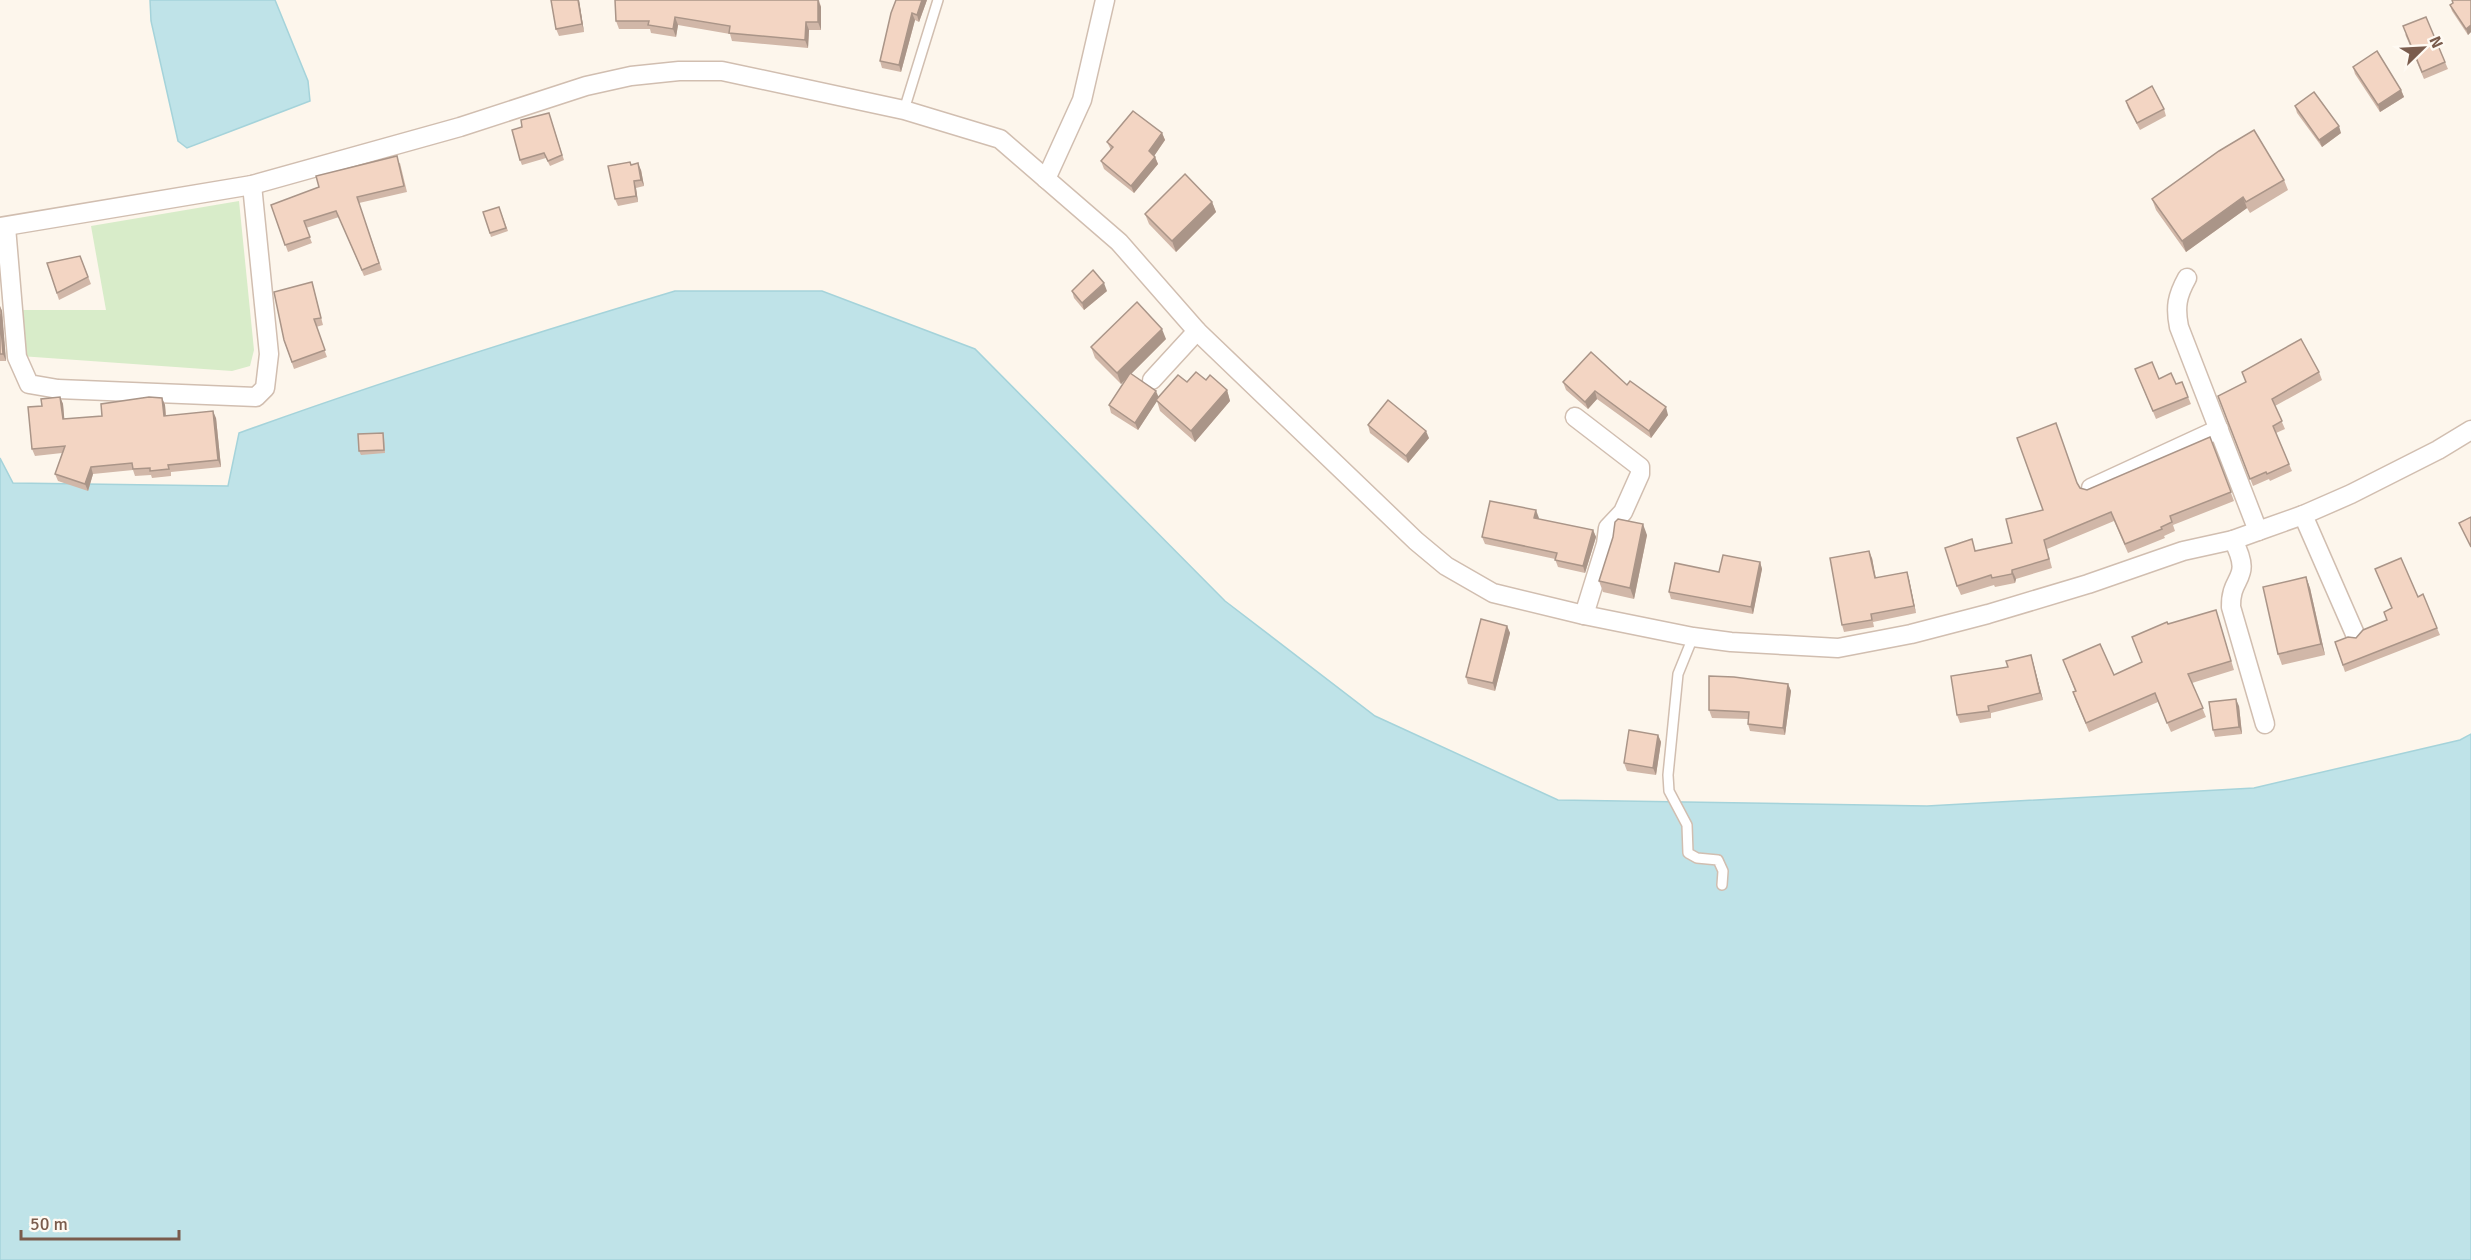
<svg xmlns="http://www.w3.org/2000/svg" width="2471" height="1260" viewBox="0 0 2471 1260" font-family="Signika,sans-serif">
<style>
.green{fill:#d8ecc9}
.water{fill:#bfe3e8;stroke:#a5d3da;stroke-width:1.5}
.lines{fill:none;stroke-linecap:round;stroke-linejoin:round}
.service-casing{stroke:#d1beb0;stroke-width:12}
.minor-casing{stroke:#d1beb0;stroke-width:21}
.service{stroke:#fff;stroke-width:9}
.minor{stroke:#fff;stroke-width:18}
.wall{fill:#d1b7a8}
.shaded-wall{fill:#aa9588}
.building{fill:#f3d5c3;stroke:#aa9588;stroke-width:1.5}
</style>
<rect width="100%" height="100%" fill="#fdf6ec"/>
<polygon class="green" points="239,201 254,350 250,366 232,371 20,356 19,310 106,310 91,226"/>
<g class="water">
<polygon points="150,0 275,0 308,81 310,101 187,148 178,141 151,21"/>
<path d="M675,291H822L975,349L1225,601L1375,716L1558,800L1927,806L2254,788L2460,740L2471,734V1260H0V458L13,483L228,486L239,433C383,381 528,335 675,291Z"/>
</g>
<g class="lines">
<g class="service-casing">
<g id="service">
<polyline points="904,110 938,0"/>
<polyline points="1693,637 1678,674 1668,775 1669,791 1687,825 1688,853 1697,858 1718,860 1723,871 1722,885"/>
</g>
</g>
<g class="minor-casing">
<g id="minor">
<polyline points="1046,179 1082,100 1105,0"/>
<polyline points="0,227 252,185 460,127 586,86 631,76 679,71 722,71 904,110 1000,139 1119,242 1197,331 1416,541 1446,566 1493,593 1584,615 1693,637 1731,642 1838,648 1911,634 1988,614 2088,584 2183,551 2233,540 2258,531 2303,515 2351,494 2438,450 2471,430"/>
<polyline points="6,227 17,357 29,384 58,389 256,397 265,388 269,354 252,185"/>
<path d="M2187,278C2177,296 2175,307 2179,327L2258,531"/>
<polyline points="1152,380 1197,331"/>
<polyline points="1575,417 1640,467 1640,474 1623,512 1608,528 1606,544 1584,615"/>
<polyline points="2091,488 2219,429"/>
<polyline points="2303,515 2355,634"/>
<path d="M2233,540C2254,581 2230,574 2231,607L2265,724"/>
</g>
</g>
<use href="#service" class="service"/>
<use href="#minor" class="minor"/>
</g>
<g class="wall">
<polygon points="579,0 584,32 559,36 556,29"/>
<polygon points="615,0 819,0 821,7 821,30 809,30 808,48 732,41 730,34 678,25 676,37 651,33 650,29 619,29 616,21"/>
<polygon points="927,0 919,22 915,20 901,72 882,68 880,61 891,13"/>
<polygon points="2471,0 2471,32 2468,35 2452,11 2450,5 2453,3"/>
<polygon points="2405,34 2445,62 2448,69 2424,79"/>
<polygon points="2353,67 2401,90 2404,97 2380,112 2355,74"/>
<polygon points="2126,101 2164,109 2166,116 2140,130 2128,108"/>
<polygon points="2295,106 2341,133 2322,147 2297,113"/>
<polygon points="549,113 564,160 550,166 546,158 522,165 520,160 522,127"/>
<polygon points="1162,133 1165,140 1154,156 1155,157 1158,164 1134,193 1104,169 1101,161 1111,150 1107,142"/>
<polygon points="400,163 407,192 359,203 382,270 364,276 339,217 306,228 312,243 288,252 271,205"/>
<polygon points="631,165 641,170 644,186 636,188 638,202 618,206 615,199"/>
<polygon points="2284,180 2288,190 2250,213 2247,208 2186,252 2156,210 2152,199"/>
<polygon points="1212,202 1216,212 1176,252 1149,224 1145,214"/>
<polygon points="499,207 508,231 491,237 483,212"/>
<polygon points="80,256 91,284 59,300 47,263"/>
<polygon points="314,290 323,325 316,327 327,357 294,369 284,340"/>
<polygon points="1072,291 1107,291 1084,310 1074,298"/>
<polygon points="0,306 2,311 6,361 0,361"/>
<polygon points="1166,339 1131,374 1159,397 1187,382 1206,380 1227,390 1230,401 1195,442 1160,411 1157,401 1138,430 1111,413 1109,405 1126,379 1121,384 1095,358 1091,347"/>
<polygon points="2135,369 2159,379 2188,397 2191,404 2156,419"/>
<polygon points="2319,372 2322,380 2275,406 2285,429 2276,433 2292,471 2270,481 2269,479 2253,486 2218,396 2246,382"/>
<polygon points="1563,382 1627,385 1668,415 1651,438 1597,399 1588,409 1566,390"/>
<polygon points="60,397 63,404 64,419 102,416 162,398 165,405 166,415 216,418 221,467 171,472 171,476 152,478 151,475 135,476 133,470 93,474 88,491 58,481 55,474 62,453 35,456 32,449 42,406"/>
<polygon points="1368,425 1429,438 1408,463 1370,433"/>
<polygon points="383,433 384,436 385,453 361,455 359,451"/>
<polygon points="2210,437 2234,501 2173,525 2175,531 2164,536 2165,538 2128,553 2114,521 2047,549 2052,568 2016,579 2015,583 1995,587 1994,585 1961,595 1957,586 1976,551 2012,543 2043,510 2078,484 2080,488 2087,490"/>
<polygon points="1539,518 1538,519 1593,530 1596,537 1585,573 1558,567 1555,559 1485,544 1482,537"/>
<polygon points="1647,535 1634,599 1603,592 1599,581"/>
<polygon points="1872,558 1876,578 1907,572 1909,579 1916,613 1873,622 1874,627 1844,632 1842,625"/>
<polygon points="1760,562 1762,569 1753,614 1671,599 1669,592 1719,572"/>
<polygon points="2306,577 2310,588 2325,655 2282,665 2278,654"/>
<polygon points="2418,597 2437,628 2440,635 2345,672 2335,642 2356,638 2387,620"/>
<polygon points="2216,610 2234,670 2192,683 2206,717 2171,732 2158,702 2089,732 2076,701 2073,692 2075,691 2063,660 2114,675 2142,663 2168,624"/>
<polygon points="1507,626 1510,633 1495,691 1468,684 1466,677"/>
<polygon points="2031,655 2033,662 2043,700 1991,713 1991,718 1960,723 1957,715 2008,667"/>
<polygon points="1788,684 1791,691 1785,735 1750,731 1748,724 1748,719 1712,718 1709,710"/>
<polygon points="2239,706 2242,734 2215,737 2213,730"/>
<polygon points="1658,735 1661,742 1656,775 1627,771 1624,763"/>
</g>
<g class="shaded-wall">
<polygon points="578,0 579,0 584,32 582,24"/>
<polygon points="818,0 821,7 821,30 818,22"/>
<polygon points="922,0 927,0 919,22 917,15"/>
<polygon points="912,13 915,20 901,72 899,65"/>
<polygon points="675,17 678,25 676,37 673,29"/>
<polygon points="806,22 809,30 808,48 805,40"/>
<polygon points="2471,25 2471,32 2468,35 2466,29"/>
<polygon points="2401,90 2404,97 2380,112 2378,105"/>
<polygon points="2339,126 2341,133 2322,147 2319,140"/>
<polygon points="1162,133 1165,140 1152,159 1149,151"/>
<polygon points="1155,157 1158,164 1134,193 1131,186"/>
<polygon points="638,163 641,170 644,186 641,180"/>
<polygon points="634,181 636,188 638,202 636,196"/>
<polygon points="2243,197 2247,208 2186,252 2182,241"/>
<polygon points="1212,202 1216,212 1176,252 1172,241"/>
<polygon points="1104,283 1107,291 1084,310 1082,303"/>
<polygon points="0,306 2,311 6,361 3,354"/>
<polygon points="1162,329 1166,339 1121,384 1117,373"/>
<polygon points="1227,390 1230,401 1195,442 1191,431"/>
<polygon points="1156,391 1159,398 1138,430 1135,423"/>
<polygon points="1595,391 1597,399 1588,409 1585,402"/>
<polygon points="60,397 63,404 65,426 63,419"/>
<polygon points="162,398 165,405 166,422 164,416"/>
<polygon points="1666,407 1668,415 1651,438 1649,431"/>
<polygon points="213,411 216,418 221,467 218,460"/>
<polygon points="1426,431 1429,438 1408,463 1406,456"/>
<polygon points="91,467 93,474 88,491 85,484"/>
<polygon points="1536,510 1539,518 1537,525 1534,518"/>
<polygon points="1643,524 1647,535 1634,599 1630,588"/>
<polygon points="1593,530 1596,537 1585,573 1583,566"/>
<polygon points="1869,551 1872,558 1877,586 1875,578"/>
<polygon points="1760,562 1762,569 1753,614 1751,607"/>
<polygon points="2012,570 2016,579 2015,583 2012,574"/>
<polygon points="1907,572 1909,579 1916,613 1914,606"/>
<polygon points="2306,577 2310,588 2325,655 2321,644"/>
<polygon points="1507,626 1510,633 1495,691 1493,683"/>
<polygon points="2031,655 2033,662 2043,700 2040,693"/>
<polygon points="1788,684 1791,691 1785,735 1783,728"/>
<polygon points="2236,699 2239,706 2242,734 2239,727"/>
<polygon points="1658,735 1661,742 1656,775 1653,768"/>
</g>
<g class="building">
<polygon points="551,0 578,0 582,24 556,29"/>
<polygon points="615,0 818,0 818,22 806,22 805,40 729,33 730,26 675,17 673,29 648,25 649,21 616,21"/>
<polygon points="896,0 922,0 917,15 912,13 899,65 880,61 891,13"/>
<polygon points="2452,0 2471,0 2471,25 2466,29 2450,5 2453,3"/>
<polygon points="2426,17 2445,62 2422,72 2403,26"/>
<polygon points="2377,51 2401,90 2378,105 2353,67"/>
<polygon points="2152,86 2164,109 2137,123 2126,101"/>
<polygon points="2314,92 2339,126 2319,140 2295,106"/>
<polygon points="1133,111 1162,133 1149,151 1155,157 1131,186 1101,161 1113,147 1107,142"/>
<polygon points="549,113 562,155 548,161 544,153 520,160 512,130 522,127 521,120"/>
<polygon points="2254,130 2284,180 2246,202 2243,197 2182,241 2152,199 2219,151"/>
<polygon points="397,156 404,186 357,197 379,263 362,270 336,211 304,221 310,237 285,245 271,205 319,187 316,176"/>
<polygon points="630,162 631,165 638,163 641,180 634,181 636,196 615,199 608,166"/>
<polygon points="1185,174 1212,202 1172,241 1145,214"/>
<polygon points="499,207 506,228 490,233 483,212"/>
<polygon points="80,256 88,277 57,293 47,263"/>
<polygon points="1093,270 1104,283 1082,303 1072,291"/>
<polygon points="312,282 321,318 314,319 325,350 292,362 284,340 274,292"/>
<polygon points="1137,302 1162,329 1117,373 1091,347"/>
<polygon points="0,314 3,354 0,354"/>
<polygon points="2301,339 2319,372 2272,399 2282,421 2273,426 2289,464 2267,474 2266,472 2250,479 2218,396 2246,382 2242,372"/>
<polygon points="1591,352 1627,385 1630,381 1666,407 1649,431 1595,391 1585,402 1563,382"/>
<polygon points="2152,362 2159,379 2171,373 2176,384 2182,382 2188,397 2153,411 2135,369"/>
<polygon points="1196,372 1206,380 1210,375 1227,390 1191,431 1156,400 1178,375 1187,382"/>
<polygon points="1130,373 1156,391 1135,423 1109,405"/>
<polygon points="60,397 63,419 102,416 101,404 149,397 162,398 164,416 213,411 218,460 168,465 169,469 150,471 150,468 133,469 132,463 91,467 85,484 55,474 65,446 32,449 28,407 42,406 41,399"/>
<polygon points="1388,400 1426,431 1406,456 1368,425"/>
<polygon points="2056,423 2077,483 2080,488 2087,490 2210,437 2231,492 2170,516 2172,522 2161,527 2162,529 2125,544 2111,512 2044,540 2049,559 2012,570 2012,574 1992,578 1991,575 1957,586 1945,548 1972,539 1975,551 2012,543 2006,519 2043,510 2017,438"/>
<polygon points="383,433 384,450 359,451 358,434"/>
<polygon points="1490,501 1536,510 1534,518 1593,530 1583,566 1555,560 1557,553 1482,537"/>
<polygon points="2471,517 2471,547 2459,523"/>
<polygon points="1618,519 1643,524 1630,588 1599,581 1613,537 1615,522"/>
<polygon points="1869,551 1875,578 1907,572 1914,606 1871,614 1872,620 1842,625 1830,558"/>
<polygon points="1723,555 1760,562 1751,607 1669,592 1675,563 1719,572"/>
<polygon points="2401,558 2418,597 2423,594 2437,628 2343,665 2335,642 2348,637 2356,638 2363,630 2387,620 2384,612 2392,608 2375,569"/>
<polygon points="2306,577 2321,644 2278,654 2263,587"/>
<polygon points="2216,610 2231,661 2188,674 2203,708 2167,723 2155,693 2086,723 2073,692 2076,691 2063,660 2100,644 2114,675 2142,662 2132,637 2167,622 2168,624"/>
<polygon points="1481,619 1507,626 1493,683 1466,677"/>
<polygon points="2031,655 2040,693 1988,706 1989,711 1957,715 1951,676 2008,667 2006,661"/>
<polygon points="1709,676 1734,677 1788,684 1783,728 1748,724 1749,712 1709,710"/>
<polygon points="2236,699 2239,727 2213,730 2209,702"/>
<polygon points="1629,730 1658,735 1653,768 1624,763"/>
</g>
<g transform="translate(2423 48) rotate(66)" stroke="#fffaf3" stroke-width="4.5" paint-order="stroke">
<path d="M0-4.5L10 22L0 15L-10 22Z" fill="#7a5c4d"/>
<text y="-9" font-size="16" font-weight="bold" text-anchor="middle" fill="#7a5c4d">N</text>
</g>
<path d="M21 1230v9h158v-9" fill="none" stroke="#7a5c4d" stroke-width="3"/>
<text x="30" y="1230" font-size="18" fill="#7a5c4d" stroke="#fffaf3" stroke-width="4.5" paint-order="stroke">50 m</text>
</svg>
